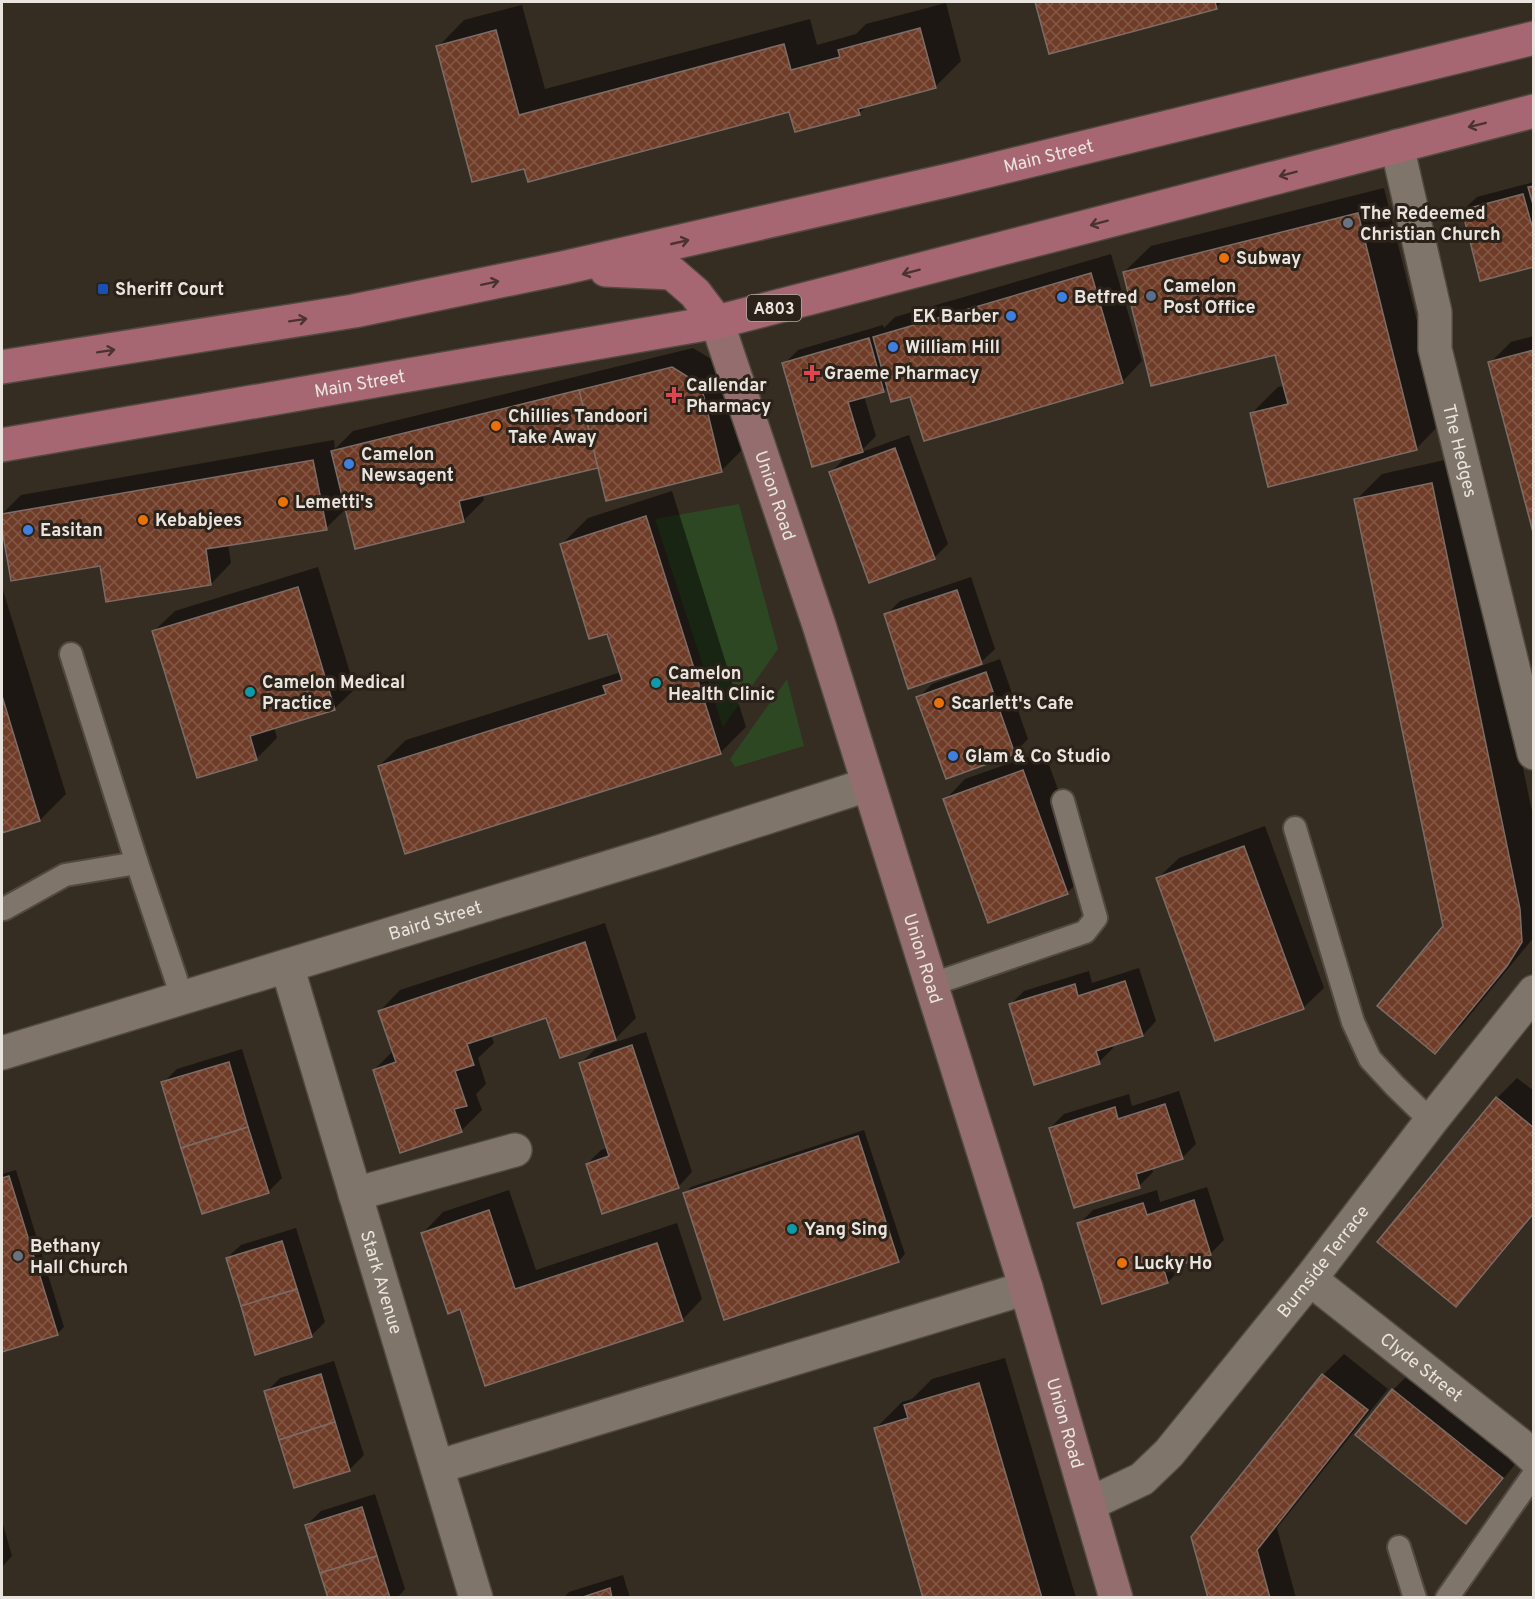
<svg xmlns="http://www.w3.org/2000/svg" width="1535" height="1599" viewBox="0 0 1535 1599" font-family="Overpass,sans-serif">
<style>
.green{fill:#2e4723}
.shadow{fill:#0007}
.building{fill:url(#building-cross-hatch);stroke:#7b6c66;stroke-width:1.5}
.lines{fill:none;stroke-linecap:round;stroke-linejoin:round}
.lane-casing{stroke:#524a42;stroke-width:26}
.street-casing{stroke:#524a42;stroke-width:36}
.secondary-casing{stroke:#524a42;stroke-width:36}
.primary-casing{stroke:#524a42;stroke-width:36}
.lane{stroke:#80756a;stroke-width:22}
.street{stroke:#80756a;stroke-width:33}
.secondary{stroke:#946e6e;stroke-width:33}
.primary{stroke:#a76772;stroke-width:33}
.oneway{stroke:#4a332f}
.worship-dot{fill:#6b7280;stroke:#2b2219;stroke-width:2}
.food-dot{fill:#e8710a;stroke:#2b2219;stroke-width:2}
.transit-dot{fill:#1a4fb4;stroke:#2b2219;stroke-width:2}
.service-dot{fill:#5c6f8a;stroke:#2b2219;stroke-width:2}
.shop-dot{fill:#3f7fe0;stroke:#2b2219;stroke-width:2}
.health-dot{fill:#e0444e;stroke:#2b2219;stroke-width:2}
.culture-dot{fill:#0f9aa8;stroke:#2b2219;stroke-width:2}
.labels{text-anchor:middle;stroke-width:6;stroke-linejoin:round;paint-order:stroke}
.shield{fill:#2b2219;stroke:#b1aaa3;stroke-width:1.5}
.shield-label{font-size:16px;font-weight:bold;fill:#eae4de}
.street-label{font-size:18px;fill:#eae4de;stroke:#2b2219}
.poi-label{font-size:18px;font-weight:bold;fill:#eae4de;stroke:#2b2219;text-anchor:start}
</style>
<defs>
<pattern id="building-cross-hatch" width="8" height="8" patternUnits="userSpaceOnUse" patternTransform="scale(1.5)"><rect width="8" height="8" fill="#6f3c28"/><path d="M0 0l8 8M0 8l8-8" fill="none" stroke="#845847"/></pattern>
</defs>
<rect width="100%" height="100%" fill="#352c22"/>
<g class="green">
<polygon points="739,504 778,649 723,727 655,519"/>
<polygon points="787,679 804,746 735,767 730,759"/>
</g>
<g class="shadow">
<polygon points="1037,2 1222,2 1216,7 1050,52"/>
<polygon points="946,3 961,61 935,87 868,105 859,113 790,110 525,167 438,47 464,20 522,5 545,89 810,19 817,45 856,34 866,24"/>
<polygon points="1534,182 1534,266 1463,210 1477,197"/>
<polygon points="1384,188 1442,422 1416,449 1251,414 1278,387 1285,386 1276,353 1124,272 1151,246"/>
<polygon points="1111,254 1142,361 1122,382 888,386 884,390 864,396 876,436 859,453 909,435 948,544 934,558 831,472 849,454 784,364 798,350 883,325 884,328 895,317"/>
<polygon points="1534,336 1534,530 1490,363 1511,342"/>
<polygon points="693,348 721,365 742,450 722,470 607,499 599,466 482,494 484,500 463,521 347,508 326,528 228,544 231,563 211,584 101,564 12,579 2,514 21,495 334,440 335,449 353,431"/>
<polygon points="1458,457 1534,821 1534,937 1461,1026 1435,1052 1445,926 1356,500 1382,474"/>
<polygon points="672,491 746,727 720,753 379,766 406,740 618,673 621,671 608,632 562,544 588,518"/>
<polygon points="318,567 355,689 334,709 274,727 277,738 257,758 198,776 154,631 175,611"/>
<polygon points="971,577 995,649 981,662 886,615 900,601"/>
<polygon points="2,587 66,794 40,820 2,831"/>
<polygon points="1000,659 1028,739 1015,752 946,777 918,698 932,684"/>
<polygon points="1044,751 1088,872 1067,893 945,800 965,779"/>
<polygon points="1265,826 1324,988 1303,1008 1158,878 1179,858"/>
<polygon points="605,923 636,1018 616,1038 561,1056 547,1016 491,1035 494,1043 478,1058 486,1084 476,1094 482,1110 461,1131 374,1070 393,1051 380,1011 400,990"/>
<polygon points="1139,968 1156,1021 1143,1035 1112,1045 1113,1048 1099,1062 1010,1005 1024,991 1089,971 1092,983"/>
<polygon points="646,1032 692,1172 679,1186 603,1212 587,1164 601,1150 608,1148 581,1063 595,1049"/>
<polygon points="242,1049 282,1178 268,1192 163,1083 177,1069"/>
<polygon points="1517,1078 1534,1091 1534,1215 1476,1284 1456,1305 1497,1098"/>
<polygon points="1179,1091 1196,1144 1182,1158 1152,1168 1153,1172 1139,1186 1050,1128 1064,1114 1129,1094 1132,1106"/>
<polygon points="864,1130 905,1254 899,1261 685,1194 691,1187"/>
<polygon points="16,1170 64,1327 57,1334 2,1351 2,1174"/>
<polygon points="1207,1187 1224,1240 1210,1254 1180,1264 1182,1268 1168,1282 1079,1224 1093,1210 1157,1190 1160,1202"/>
<polygon points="509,1190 536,1270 677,1223 702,1299 682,1320 461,1308 423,1233 443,1212"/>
<polygon points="296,1228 325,1322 311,1336 227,1258 241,1245"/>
<polygon points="1344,1354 1388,1389 1277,1528 1296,1598 1210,1598 1193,1538 1323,1375"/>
<polygon points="1005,1358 1076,1598 925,1598 875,1429 902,1402 912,1399 932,1379"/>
<polygon points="334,1361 364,1455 350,1469 295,1486 266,1392 280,1378"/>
<polygon points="1407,1376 1516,1463 1480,1508 1466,1522 1357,1435 1393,1390"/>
<polygon points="375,1494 405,1589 397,1598 329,1598 307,1525 321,1511"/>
<polygon points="2,1521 12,1556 2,1567"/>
<polygon points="623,1575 630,1598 564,1598 569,1592"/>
</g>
<g class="building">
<polygon points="1035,2 1215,2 1217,9 1049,54"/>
<polygon points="920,28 936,88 858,109 860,115 795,132 789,112 528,182 524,169 472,182 436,46 496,30 519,115 784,44 791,70 840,57 838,50"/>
<polygon points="1534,186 1534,208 1528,187"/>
<polygon points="1523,194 1534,233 1534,267 1480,281 1462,210"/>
<polygon points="1358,213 1417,450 1268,487 1250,413 1288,404 1275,355 1151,386 1123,272"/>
<polygon points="1091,273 1123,383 924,441 910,397 891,402 873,337"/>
<polygon points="869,338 884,392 848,402 863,452 812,467 782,363"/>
<polygon points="1534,350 1534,536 1488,362"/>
<polygon points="672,367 701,385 722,472 606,501 579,390"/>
<polygon points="579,390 598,468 459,501 464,522 355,549 331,451"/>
<polygon points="895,448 935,559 869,583 829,472"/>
<polygon points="313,460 327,530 206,549 211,585 106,602 100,566 11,581 2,529 2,514"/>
<polygon points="1432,483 1520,909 1522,942 1507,966 1435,1054 1377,1006 1443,926 1354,499"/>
<polygon points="646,516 721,754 405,854 378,766 606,694 603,686 622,680 607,634 589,639 560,544"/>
<polygon points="298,587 335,710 250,736 257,760 197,778 152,631"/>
<polygon points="957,590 982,664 908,689 884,614"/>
<polygon points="986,672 1015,754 946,779 916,697"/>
<polygon points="2,696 40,821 2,833"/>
<polygon points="1023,770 1068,894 988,923 943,799"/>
<polygon points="1244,846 1304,1009 1215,1041 1156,878"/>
<polygon points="585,942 616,1040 560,1058 546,1018 467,1044 474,1065 455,1071 467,1106 454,1109 462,1132 400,1153 373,1070 396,1062 378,1011"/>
<polygon points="1125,981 1143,1036 1096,1051 1100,1064 1034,1085 1009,1004 1075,984 1078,996"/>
<polygon points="632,1045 679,1188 602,1214 586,1164 609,1156 579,1063"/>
<polygon points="229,1062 248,1127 181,1148 161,1082"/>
<polygon points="1496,1097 1534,1128 1534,1213 1456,1307 1377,1242"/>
<polygon points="1165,1104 1183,1159 1136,1174 1140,1188 1074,1208 1049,1128 1115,1107 1118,1119"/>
<polygon points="248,1127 269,1193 202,1214 181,1148"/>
<polygon points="858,1136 899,1262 724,1320 683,1193"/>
<polygon points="9,1176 58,1335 2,1352 2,1178"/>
<polygon points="1194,1200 1211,1255 1164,1270 1168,1283 1102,1304 1077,1223 1143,1203 1147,1215"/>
<polygon points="489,1210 515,1289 657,1243 683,1321 485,1386 460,1309 448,1314 421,1233"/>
<polygon points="282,1241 297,1289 241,1306 226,1258"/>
<polygon points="297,1289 312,1337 255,1355 241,1306"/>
<polygon points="321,1374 335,1422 279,1440 264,1391"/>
<polygon points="1322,1374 1368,1410 1257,1550 1270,1598 1208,1598 1191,1537"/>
<polygon points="979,1383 1042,1598 923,1598 874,1428 908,1418 904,1405"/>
<polygon points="1392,1389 1503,1478 1466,1524 1355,1435"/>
<polygon points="335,1422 350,1471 294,1488 279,1440"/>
<polygon points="362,1507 377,1556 320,1573 305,1525"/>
<polygon points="377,1556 390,1598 328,1598 320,1573"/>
<polygon points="610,1588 612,1598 580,1598"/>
</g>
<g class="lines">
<g class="lane-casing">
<g id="lane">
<polyline points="71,654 137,863 182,997"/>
<polyline points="1295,828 1353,1022 1370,1059 1395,1086 1431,1121"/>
<polyline points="4,909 65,875 137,863"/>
<polyline points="930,985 1085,932 1096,918 1063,801"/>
<polyline points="1399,1547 1415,1598"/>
<polyline points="1447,1598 1534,1474"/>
</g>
</g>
<g class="street-casing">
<g id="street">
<path id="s1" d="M1397,146L1435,312V349L1534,753"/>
<path id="s2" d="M287,966L476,1598"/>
<path id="s3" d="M2,1053L662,851L867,785"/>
<polyline points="355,1194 515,1150"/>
<path id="s4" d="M1310,1279L1519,1444L1534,1458"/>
<polyline points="437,1467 1026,1288"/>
<path id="s5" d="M1089,1504L1142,1479L1169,1453L1310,1279L1431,1121L1534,992"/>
</g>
</g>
<g class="secondary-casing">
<g id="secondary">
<path id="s6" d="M717,322L819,625L1026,1288L1116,1598"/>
</g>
</g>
<g class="primary-casing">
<g id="primary">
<polyline points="606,270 672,273 695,293 717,322"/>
<path id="s7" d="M2,367L354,311L563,268L954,179L1534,38"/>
<path id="s8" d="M2,445L717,322L1534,111"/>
</g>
</g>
<use href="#lane" class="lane"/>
<use href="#street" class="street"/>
<use href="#secondary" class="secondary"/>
<use href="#primary" class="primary"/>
</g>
<defs><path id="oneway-shaft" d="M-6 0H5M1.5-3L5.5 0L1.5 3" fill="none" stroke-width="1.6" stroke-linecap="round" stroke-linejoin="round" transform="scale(1.5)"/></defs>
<g class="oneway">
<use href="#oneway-shaft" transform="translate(1477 125) rotate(166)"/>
<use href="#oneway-shaft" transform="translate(1288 174) rotate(165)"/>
<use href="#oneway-shaft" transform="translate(1099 223) rotate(165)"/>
<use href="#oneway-shaft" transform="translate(680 242) rotate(-13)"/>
<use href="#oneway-shaft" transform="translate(911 272) rotate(165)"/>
<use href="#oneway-shaft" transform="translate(490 283) rotate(-12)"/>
<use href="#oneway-shaft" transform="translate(298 320) rotate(-9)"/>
<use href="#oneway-shaft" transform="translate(106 351) rotate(-9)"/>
</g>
<g class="worship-dot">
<circle cx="1348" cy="223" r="6"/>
<circle cx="18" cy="1256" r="6"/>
</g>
<g class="food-dot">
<circle cx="1224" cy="258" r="6"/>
<circle cx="496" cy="426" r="6"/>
<circle cx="283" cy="502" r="6"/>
<circle cx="143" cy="520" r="6"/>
<circle cx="939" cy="703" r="6"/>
<circle cx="1122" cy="1263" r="6"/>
</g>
<rect class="transit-dot" x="97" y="283" width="12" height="12" rx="3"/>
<circle class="service-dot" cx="1151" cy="296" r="6"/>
<g class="shop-dot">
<circle cx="1062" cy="297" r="6"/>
<circle cx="1011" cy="316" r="6"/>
<circle cx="893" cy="347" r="6"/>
<circle cx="349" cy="464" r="6"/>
<circle cx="28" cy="530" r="6"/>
<circle cx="953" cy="756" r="6"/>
</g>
<g class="health-dot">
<path d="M809 364h6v6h6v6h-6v6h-6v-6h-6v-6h6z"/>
<path d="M671 386h6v6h6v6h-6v6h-6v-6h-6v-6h6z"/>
</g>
<g class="culture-dot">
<circle cx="656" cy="683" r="6"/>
<circle cx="250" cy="692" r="6"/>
<circle cx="792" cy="1229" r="6"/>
</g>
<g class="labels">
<rect class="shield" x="747" y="295" width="54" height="26" rx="4.5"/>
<g class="shield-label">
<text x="774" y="314">A803</text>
</g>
<g class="street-label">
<text dy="6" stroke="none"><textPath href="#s7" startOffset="1068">Main Street</textPath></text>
<text dy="6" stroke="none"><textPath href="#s8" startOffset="363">Main Street</textPath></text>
<text dy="6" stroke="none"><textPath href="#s1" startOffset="312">The Hedges</textPath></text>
<text dy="6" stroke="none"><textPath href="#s6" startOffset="183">Union Road</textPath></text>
<text dy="6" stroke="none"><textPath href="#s3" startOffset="453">Baird Street</textPath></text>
<text dy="6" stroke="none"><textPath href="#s6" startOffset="669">Union Road</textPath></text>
<text dy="6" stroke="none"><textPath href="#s5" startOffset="342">Burnside Terrace</textPath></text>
<text dy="6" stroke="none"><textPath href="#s2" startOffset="330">Stark Avenue</textPath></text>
<text dy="6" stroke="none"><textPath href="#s4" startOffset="142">Clyde Street</textPath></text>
<text dy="6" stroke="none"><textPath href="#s6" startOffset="1155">Union Road</textPath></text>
</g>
<g class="poi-label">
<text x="1360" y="219">The Redeemed<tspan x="1360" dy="21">Christian Church</tspan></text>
<text x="1236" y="264">Subway</text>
<text x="1163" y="292">Camelon<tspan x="1163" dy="21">Post Office</tspan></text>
<text x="115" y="295">Sheriff Court</text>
<text x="1074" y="303">Betfred</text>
<text x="999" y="322" text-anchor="end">EK Barber</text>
<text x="905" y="353">William Hill</text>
<text x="824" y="379">Graeme Pharmacy</text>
<text x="686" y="391">Callendar<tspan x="686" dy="21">Pharmacy</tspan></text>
<text x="508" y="422">Chillies Tandoori<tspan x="508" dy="21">Take Away</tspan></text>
<text x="361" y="460">Camelon<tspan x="361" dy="21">Newsagent</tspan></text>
<text x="295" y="508">Lemetti's</text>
<text x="155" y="526">Kebabjees</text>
<text x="40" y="536">Easitan</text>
<text x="668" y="679">Camelon<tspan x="668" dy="21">Health Clinic</tspan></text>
<text x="262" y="688">Camelon Medical<tspan x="262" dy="21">Practice</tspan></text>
<text x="951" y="709">Scarlett's Cafe</text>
<text x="965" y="762">Glam &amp; Co Studio</text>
<text x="804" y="1235">Yang Sing</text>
<text x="30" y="1252">Bethany<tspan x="30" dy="21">Hall Church</tspan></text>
<text x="1134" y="1269">Lucky Ho</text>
</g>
</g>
<rect width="1535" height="1599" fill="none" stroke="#eae4de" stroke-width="6"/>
</svg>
